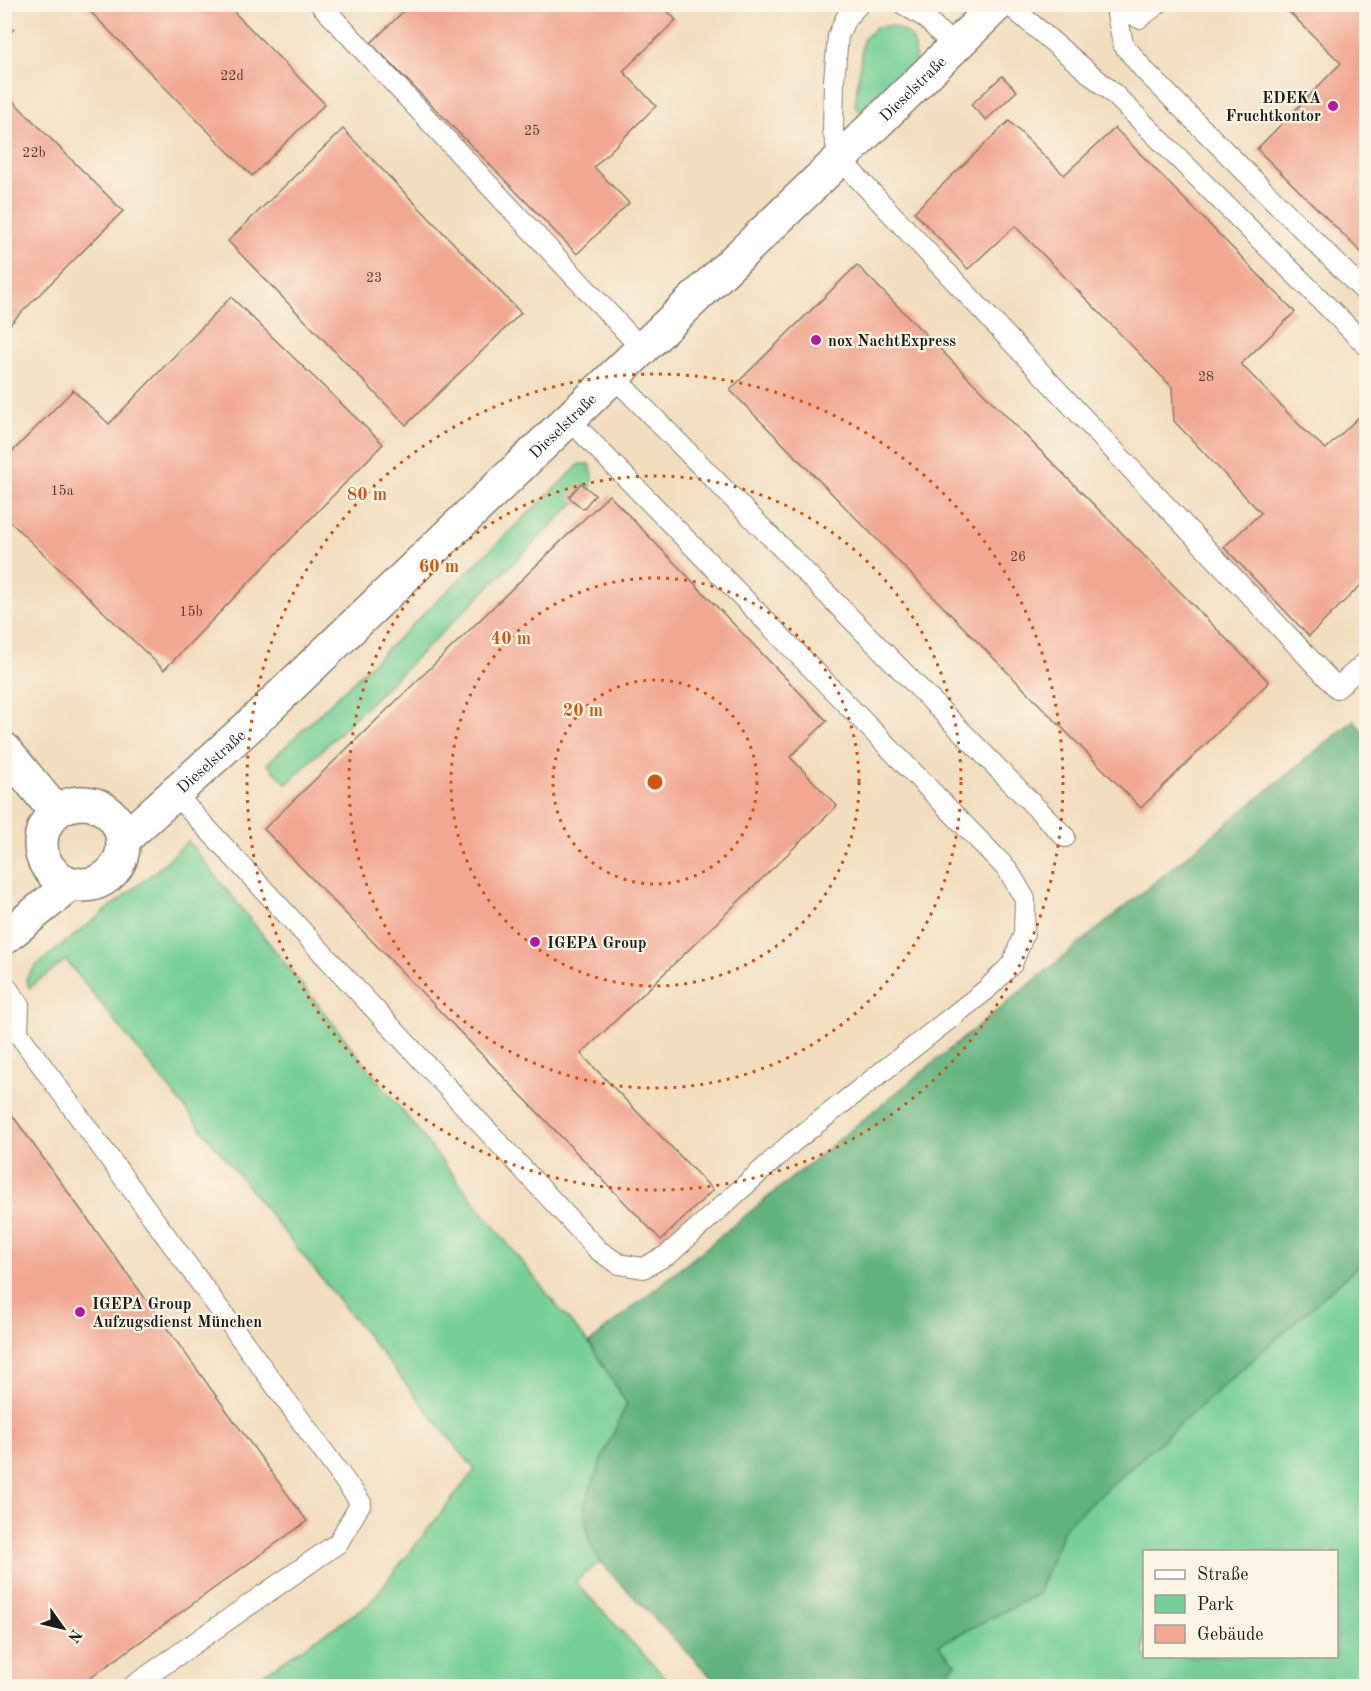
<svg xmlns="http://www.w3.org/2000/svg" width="1371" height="1691" viewBox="0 0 1371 1691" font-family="'Old Standard TT',serif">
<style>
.green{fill:#75cf96;stroke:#487659;stroke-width:1.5;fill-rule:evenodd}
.forest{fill:#60b27f;stroke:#3e674e;stroke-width:1.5}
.building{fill:#f1a792}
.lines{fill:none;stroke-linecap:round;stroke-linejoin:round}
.lane-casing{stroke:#877c6d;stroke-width:22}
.street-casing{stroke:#877c6d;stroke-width:36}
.lane{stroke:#fff;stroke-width:20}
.street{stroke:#fff;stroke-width:33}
.ring{fill:none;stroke:#d4530e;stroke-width:3;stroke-dasharray:3 6}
.poi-dot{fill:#b5179e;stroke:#fcf5e5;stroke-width:2}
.labels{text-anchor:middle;stroke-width:4.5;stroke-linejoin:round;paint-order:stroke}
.number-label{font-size:14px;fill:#513f3a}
.street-label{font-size:16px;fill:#1c1c1c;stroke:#fcf5e5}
.poi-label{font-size:16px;font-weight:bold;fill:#1c1c1c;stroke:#fcf5e5;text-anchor:start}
.centre{fill:#d4530e;stroke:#fcf5e5;stroke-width:3}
.ring-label{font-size:18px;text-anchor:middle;font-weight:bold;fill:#d4530e;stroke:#fcf5e5;stroke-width:4.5;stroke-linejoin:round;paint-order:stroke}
</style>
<rect width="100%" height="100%" fill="#fcf5e5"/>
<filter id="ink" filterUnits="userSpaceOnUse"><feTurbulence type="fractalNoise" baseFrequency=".0167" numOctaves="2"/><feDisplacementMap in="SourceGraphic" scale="12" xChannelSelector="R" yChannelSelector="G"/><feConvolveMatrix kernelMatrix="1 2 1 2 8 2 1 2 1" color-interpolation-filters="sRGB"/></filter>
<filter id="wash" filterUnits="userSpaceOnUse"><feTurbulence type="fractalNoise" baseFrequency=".008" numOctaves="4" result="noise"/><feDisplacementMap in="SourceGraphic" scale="24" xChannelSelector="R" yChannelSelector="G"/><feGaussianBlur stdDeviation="1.35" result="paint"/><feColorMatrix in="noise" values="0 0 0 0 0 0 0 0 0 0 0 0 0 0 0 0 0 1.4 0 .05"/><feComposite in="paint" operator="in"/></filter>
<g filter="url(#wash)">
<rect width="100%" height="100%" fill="#f2ddbe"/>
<g class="green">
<path d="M890,26C916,34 916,41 915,67L870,109L861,112L855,106L863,40L876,27Z"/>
<polygon points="580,464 589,464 593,474 591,487 287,784 267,764"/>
<polygon points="188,841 561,1311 589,1343 627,1404 607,1447 584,1505 589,1541 600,1562 575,1582 673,1686 245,1686 368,1605 475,1470 66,960 29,988 26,978 38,964 156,871"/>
<path d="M1366,1259V1686H929L956,1664L938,1645L1038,1594L1065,1526ZM1144,1552H1336V1656H1144Z"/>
</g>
<polygon class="forest" points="1354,720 1366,736 1366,1259 1065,1526 1038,1594 938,1645 956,1664 929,1686 720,1686 600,1562 589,1541 584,1505 607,1447 627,1404 589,1343"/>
<g id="blocks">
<g class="building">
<polygon points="83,4 226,4 325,104 252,176"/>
<polygon points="411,4 661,4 676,20 623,71 656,106 594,167 629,203 577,254 371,43"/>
<polygon points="1281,4 1366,4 1366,257 1257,149 1341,63"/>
<polygon points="4,19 14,29 4,39"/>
<polygon points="1002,76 1017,91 986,120 971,105"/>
<polygon points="4,92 123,211 4,330"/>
<polygon points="1009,121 1064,175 1115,128 1295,312 1241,364 1306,432 1326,449 1366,410 1366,580 1309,636 1224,547 1261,513 1174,421 1172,387 1015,226 968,269 914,212"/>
<polygon points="343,129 521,313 406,425 228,241"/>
<polygon points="857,265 1269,682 1141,808 730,390"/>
<polygon points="231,297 383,444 164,670 4,516 4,460 73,390 109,424"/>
<polygon points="581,483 595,495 583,509 569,497"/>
<polygon points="609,495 827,721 790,757 837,806 581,1054 713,1190 661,1240 264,829"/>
<polygon points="4,1104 307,1521 79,1686 4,1686"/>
</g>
</g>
</g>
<g filter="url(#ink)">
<use href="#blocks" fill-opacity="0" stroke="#877c6d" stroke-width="1.5"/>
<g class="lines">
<g class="lane-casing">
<g id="lane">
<polyline points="320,4 642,349"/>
<polyline points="859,4 846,18 838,36 834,80 833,132 840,159 1337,688 1366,662"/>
<polyline points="903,4 926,18 955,48"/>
<polyline points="1008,4 1114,94 1366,345"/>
<polyline points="1115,4 1123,44 1144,70 1366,293"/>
<polyline points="1119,4 1139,18 1158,4"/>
<polyline points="613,376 1065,837"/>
<polyline points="175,794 598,1250 619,1264 643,1268 669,1254 793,1142 986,990 1012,964 1024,934 1025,899 1008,870 569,419"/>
<polyline points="4,984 19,1004 18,1033 361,1503 338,1543 133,1686"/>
</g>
</g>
<g class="street-casing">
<g id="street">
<polyline points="4,749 56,812"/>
<circle cx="82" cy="844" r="41"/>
<path id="s1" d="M123,840L247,728L840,159L998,4"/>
<polyline points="4,938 71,884"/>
</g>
</g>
<use href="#lane" class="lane"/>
<use href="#street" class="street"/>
</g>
</g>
<g class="ring">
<circle cx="655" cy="782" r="102"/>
<circle cx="655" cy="782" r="204"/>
<circle cx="655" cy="782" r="306"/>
<circle cx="655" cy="782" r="408"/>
</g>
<g class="poi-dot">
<circle cx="1333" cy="106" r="6"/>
<circle cx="816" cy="340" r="6"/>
<circle cx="535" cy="942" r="6"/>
<circle cx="80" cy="1312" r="6"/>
</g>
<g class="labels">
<g class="number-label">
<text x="232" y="80">22d</text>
<text x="532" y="135">25</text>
<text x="34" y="157">22b</text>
<text x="374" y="282">23</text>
<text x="1206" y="381">28</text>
<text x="62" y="495">15a</text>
<text x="1018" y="561">26</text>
<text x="191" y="616">15b</text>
</g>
<g class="street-label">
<text dy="6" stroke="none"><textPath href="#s1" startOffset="1090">Dieselstraße</textPath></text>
<text dy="6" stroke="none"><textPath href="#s1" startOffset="604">Dieselstraße</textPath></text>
<text dy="6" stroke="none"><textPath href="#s1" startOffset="118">Dieselstraße</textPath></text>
</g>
<g class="poi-label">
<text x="1321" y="103" text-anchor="end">EDEKA<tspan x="1321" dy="18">Fruchtkontor</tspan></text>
<text x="828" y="346">nox NachtExpress</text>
<text x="547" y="948">IGEPA Group</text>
<text x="92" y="1309">IGEPA Group<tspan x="92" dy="18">Aufzugsdienst München</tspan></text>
</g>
</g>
<circle cx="655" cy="782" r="9" class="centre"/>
<g class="ring-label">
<text x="367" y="500">80 m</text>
<text x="439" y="572">60 m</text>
<text x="511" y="644">40 m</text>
<text x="583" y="716">20 m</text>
</g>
<rect width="1371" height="1691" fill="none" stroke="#fcf5e5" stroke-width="24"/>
<rect x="1143" y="1550" width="195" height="108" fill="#fcf5e5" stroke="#a29e95" stroke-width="1.5"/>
<rect x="1155" y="1570" width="30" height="9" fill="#ffffff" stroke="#a29e95" stroke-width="1.5"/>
<text x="1197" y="1580" font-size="18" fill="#1c1c1c">Straße</text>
<rect x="1155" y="1595" width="30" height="18" fill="#75cf96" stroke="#a29e95" stroke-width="1.5"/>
<text x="1197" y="1610" font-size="18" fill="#1c1c1c">Park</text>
<rect x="1155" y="1625" width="30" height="18" fill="#f1a792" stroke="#a29e95" stroke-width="1.5"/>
<text x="1197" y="1640" font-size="18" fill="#1c1c1c">Gebäude</text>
<g transform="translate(63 1628) rotate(124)" stroke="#fcf5e5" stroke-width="4.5" paint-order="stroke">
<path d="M0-4.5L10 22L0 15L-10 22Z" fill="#1c1c1c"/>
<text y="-9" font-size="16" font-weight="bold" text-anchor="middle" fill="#1c1c1c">N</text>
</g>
</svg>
